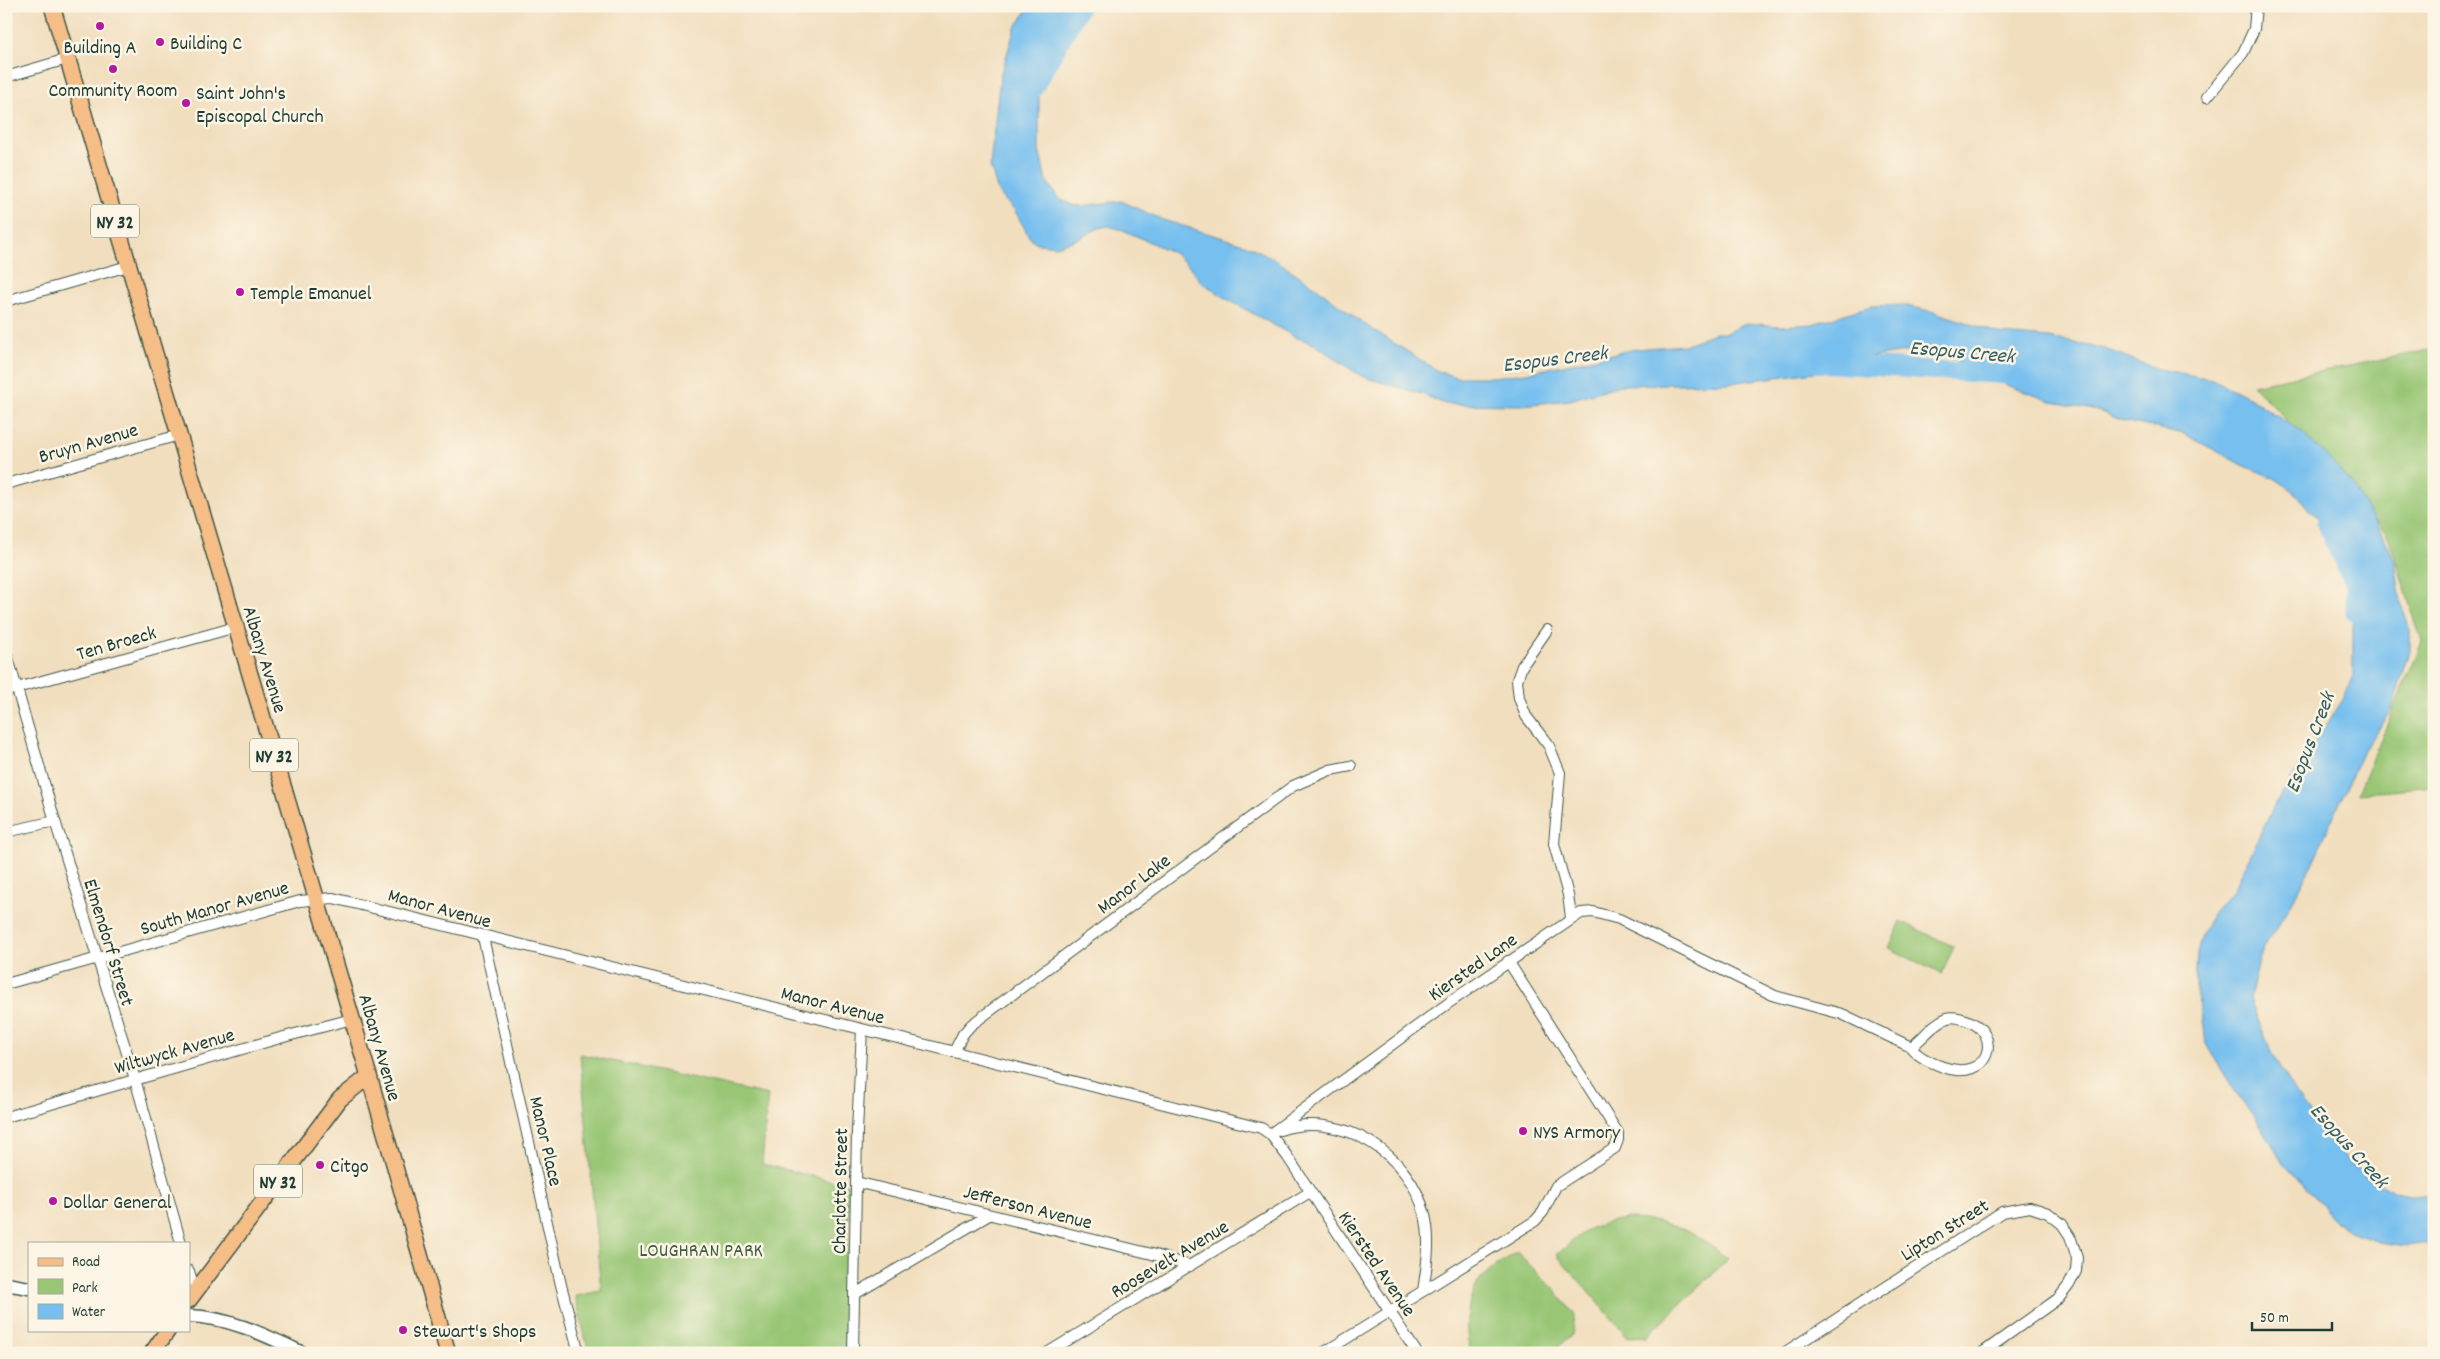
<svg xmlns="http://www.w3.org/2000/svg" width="2440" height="1359" viewBox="0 0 2440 1359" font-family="Dekko,sans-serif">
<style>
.green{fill:#98c675;stroke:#5c8254}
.water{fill:#76bfef;stroke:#4a7e92}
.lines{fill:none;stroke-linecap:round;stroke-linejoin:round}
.river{stroke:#76bfef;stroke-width:19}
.minor-casing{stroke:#3e5549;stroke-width:12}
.tertiary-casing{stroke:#3e5549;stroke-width:15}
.primary-casing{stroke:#3e5549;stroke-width:18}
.minor{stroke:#fff;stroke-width:10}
.tertiary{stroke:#fff;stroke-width:12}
.primary{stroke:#f6be87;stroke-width:15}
.poi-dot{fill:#b5179e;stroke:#fcf5e5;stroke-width:2}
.labels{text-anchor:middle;stroke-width:5;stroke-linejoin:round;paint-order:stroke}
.shield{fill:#fcf5e5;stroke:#617469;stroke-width:1}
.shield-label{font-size:19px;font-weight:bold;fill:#1f3d34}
.poi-label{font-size:20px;fill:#1f3d34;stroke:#fcf5e5;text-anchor:start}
.street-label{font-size:20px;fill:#1f3d34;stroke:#fcf5e5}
.park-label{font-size:20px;fill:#3d5f44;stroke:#fcf5e5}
.water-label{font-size:21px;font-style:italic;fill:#355e63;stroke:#fcf5e5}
</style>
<rect width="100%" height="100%" fill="#fcf5e5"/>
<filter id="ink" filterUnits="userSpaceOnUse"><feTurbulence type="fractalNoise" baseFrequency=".02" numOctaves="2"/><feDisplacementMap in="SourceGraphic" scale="10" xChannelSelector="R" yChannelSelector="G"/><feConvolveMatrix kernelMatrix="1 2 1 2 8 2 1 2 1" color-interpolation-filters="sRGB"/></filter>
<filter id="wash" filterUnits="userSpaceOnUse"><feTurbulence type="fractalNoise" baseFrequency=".0096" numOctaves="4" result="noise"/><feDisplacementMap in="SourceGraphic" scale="20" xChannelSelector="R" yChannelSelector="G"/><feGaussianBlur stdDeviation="1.12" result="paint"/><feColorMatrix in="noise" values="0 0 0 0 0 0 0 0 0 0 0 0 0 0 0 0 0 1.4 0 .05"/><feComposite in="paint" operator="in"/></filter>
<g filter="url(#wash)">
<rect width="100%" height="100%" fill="#f1debe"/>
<g class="green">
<polygon points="2434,349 2434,786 2358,793 2422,642 2388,536 2278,411 2252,385"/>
<polygon points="1901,921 1954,947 1941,974 1889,948"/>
<polygon points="580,1054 768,1095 762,1164 849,1185 845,1353 589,1353 575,1296 601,1291"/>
<path d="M1625,1219C1672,1220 1692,1230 1728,1259L1647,1336L1628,1337L1557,1255C1583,1231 1589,1225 1625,1219Z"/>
<path d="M1517,1252L1555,1290L1575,1315L1572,1335L1552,1353H1472C1462,1334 1467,1294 1482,1278C1491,1267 1505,1260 1517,1252Z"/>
</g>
<polygon class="water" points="1030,6 1087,6 1066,25 1053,44 1045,60 1039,86 1039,150 1046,180 1059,199 1073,205 1080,206 1121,201 1163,220 1247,245 1271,257 1316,287 1361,322 1438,371 1456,377 1492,377 1527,373 1635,349 1684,345 1714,333 1726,333 1746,323 1780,326 1812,324 1871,306 1903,305 1935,312 2001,334 2049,338 2105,349 2158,369 2212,379 2250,398 2301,432 2328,457 2354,486 2388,545 2395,563 2402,608 2410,627 2410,651 2392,709 2363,751 2313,862 2284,917 2266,943 2259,960 2250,999 2264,1035 2280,1068 2309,1113 2351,1164 2372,1180 2396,1192 2411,1195 2434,1193 2434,1242 2407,1246 2379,1242 2348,1232 2336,1221 2283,1163 2262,1127 2237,1094 2213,1056 2206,1044 2203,1019 2195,988 2197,954 2203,932 2213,912 2233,891 2274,806 2344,698 2353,675 2353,621 2356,586 2339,550 2316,515 2309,511 2299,496 2276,479 2245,466 2184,434 2123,421 2098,411 2054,402 2011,387 1950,357 1923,352 1906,352 1871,357 1823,371 1729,383 1620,385 1570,400 1522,405 1445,404 1424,395 1361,376 1314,344 1295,337 1227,299 1200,281 1191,268 1174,253 1123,230 1108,226 1099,228 1078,239 1056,246 1039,244 1030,238 1015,211 998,192 990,165 1000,77 1015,28"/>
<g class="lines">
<g class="river">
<polyline points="1031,92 1080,6"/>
<polyline points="1816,363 2011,375"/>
<polyline points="2326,524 2356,588 2355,613"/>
</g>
</g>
</g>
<g filter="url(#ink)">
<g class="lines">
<g class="minor-casing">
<g id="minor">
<polyline points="6,77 67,59"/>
<polyline points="2207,97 2243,53 2254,29 2256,6"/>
<polyline points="6,301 128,266"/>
<polyline points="6,484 179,435"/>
<polyline points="1547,630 1522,666 1517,680 1519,698 1526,716 1549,746 1560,773 1554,844 1568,895 1571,917"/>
<polyline points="6,651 55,821 135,1079 181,1243"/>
<polyline points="6,691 236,627"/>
<polyline points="6,832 55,821"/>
<polyline points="483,937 561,1285 579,1353"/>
<polyline points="6,984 300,901 333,898 1261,1128 1270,1134 1287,1156 1417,1353"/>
<polyline points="954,1052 963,1034 971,1025 1293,786 1330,770 1351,766"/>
<polyline points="6,1117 280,1038 352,1019"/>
<path d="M1280,1130C1342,1110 1410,1154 1425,1215C1431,1240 1427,1265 1423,1291L1323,1353"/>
<path d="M1270,1134L1450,1002L1581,913L1593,912L1619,919L1775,996L1842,1014L1911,1047C1923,1039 1933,1023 1947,1018C1953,1016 1960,1018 1966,1020C2004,1033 1990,1083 1943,1067C1932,1063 1917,1057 1911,1047"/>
<polyline points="856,1182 1152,1254 1190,1266"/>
<polyline points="189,1271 195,1292"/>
<polyline points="1423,1291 1535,1221 1543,1212 1556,1186 1615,1148 1618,1140 1618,1133 1508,961"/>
<polyline points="855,1294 989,1215"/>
<polyline points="853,1353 857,1131 862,1030"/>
<polyline points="1047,1353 1310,1192"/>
<polyline points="1784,1353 2002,1212 2030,1207 2048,1213 2062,1224 2070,1236 2077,1258 2076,1271 2069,1285 2059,1298 1982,1353"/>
</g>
</g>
<g class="tertiary-casing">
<g id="tertiary">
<polyline points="6,1284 29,1288"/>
<path d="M189,1316C229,1317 267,1336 303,1353"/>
</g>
</g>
<g class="primary-casing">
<g id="primary">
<polyline points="52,6 369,1076 448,1353"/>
<polyline points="189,1300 340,1099 369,1076"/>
<polyline points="152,1353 168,1330"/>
</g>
</g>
<use href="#minor" class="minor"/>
<use href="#tertiary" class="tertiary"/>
<use href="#primary" class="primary"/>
</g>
</g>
<g class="poi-dot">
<circle cx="100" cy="26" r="5"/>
<circle cx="160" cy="42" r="5"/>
<circle cx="113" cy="69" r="5"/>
<circle cx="186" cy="103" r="5"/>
<circle cx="240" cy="292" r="5"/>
<circle cx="1523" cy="1131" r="5"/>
<circle cx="320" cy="1165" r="5"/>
<circle cx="53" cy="1201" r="5"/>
<circle cx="403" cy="1330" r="5"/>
</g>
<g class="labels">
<g class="shield">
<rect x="91" y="204.5" width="48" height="33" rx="4"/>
<rect x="250" y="738.5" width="48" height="33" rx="4"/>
<rect x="254" y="1164.5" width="48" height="33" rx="4"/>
</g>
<g class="shield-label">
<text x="115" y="228">NY 32</text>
<text x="274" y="762">NY 32</text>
<text x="278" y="1188">NY 32</text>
</g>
<g class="poi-label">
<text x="170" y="49">Building C</text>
<text x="100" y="53" text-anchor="middle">Building A</text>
<text x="113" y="96" text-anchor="middle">Community Room</text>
<text x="196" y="99">Saint John's<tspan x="196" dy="23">Episcopal Church</tspan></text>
<text x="250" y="299">Temple Emanuel</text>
<text x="1533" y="1138">NYS Armory</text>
<text x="330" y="1172">Citgo</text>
<text x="63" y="1208">Dollar General</text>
<text x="413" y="1337">Stewart's Shops</text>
</g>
<g class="street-label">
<text transform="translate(88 442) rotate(-16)" y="7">Bruyn Avenue</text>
<text transform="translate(116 642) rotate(-16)" y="7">Ten Broeck</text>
<text transform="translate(266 659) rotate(73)" y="7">Albany Avenue</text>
<text transform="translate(1133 883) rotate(-37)" y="7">Manor Lake</text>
<text transform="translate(214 907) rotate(-16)" y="7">South Manor Avenue</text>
<text transform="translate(440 907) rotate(15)" y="7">Manor Avenue</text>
<text transform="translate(110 942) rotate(73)" y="7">Elmendorf Street</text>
<text transform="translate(1472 966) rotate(-35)" y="7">Kiersted Lane</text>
<text transform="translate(833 1004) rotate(14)" y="7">Manor Avenue</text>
<text transform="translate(381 1047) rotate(74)" y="7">Albany Avenue</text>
<text transform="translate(174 1050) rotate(-16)" y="7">Wiltwyck Avenue</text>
<text transform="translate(547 1141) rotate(77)" y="7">Manor Place</text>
<text transform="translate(839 1191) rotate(-89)" y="7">Charlotte Street</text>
<text transform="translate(1028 1206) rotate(14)" y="7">Jefferson Avenue</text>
<text transform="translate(1944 1229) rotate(-32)" y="7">Lipton Street</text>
<text transform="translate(1169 1258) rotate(-31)" y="7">Roosevelt Avenue</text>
<text transform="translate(1378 1263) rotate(56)" y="7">Kiersted Avenue</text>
</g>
<g class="park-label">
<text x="701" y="1256">LOUGHRAN PARK</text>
</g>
<g class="water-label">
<text transform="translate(1962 351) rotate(5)" y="7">Esopus Creek</text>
<text transform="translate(1555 358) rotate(-7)" y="7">Esopus Creek</text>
<text transform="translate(2309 742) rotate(-69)" y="7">Esopus Creek</text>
<text transform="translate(2350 1145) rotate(48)" y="7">Esopus Creek</text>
</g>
</g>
<rect width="2440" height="1359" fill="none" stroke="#fcf5e5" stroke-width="25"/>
<rect x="28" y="1242" width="162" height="90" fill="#fcf5e5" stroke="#a4ab9e"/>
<rect x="38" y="1258" width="25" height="8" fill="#f6be87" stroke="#a4ab9e"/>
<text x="72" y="1266" font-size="15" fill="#1f3d34">Road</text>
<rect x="38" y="1279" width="25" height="15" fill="#98c675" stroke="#a4ab9e"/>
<text x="72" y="1292" font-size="15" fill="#1f3d34">Park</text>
<rect x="38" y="1304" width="25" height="15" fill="#76bfef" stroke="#a4ab9e"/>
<text x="72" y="1316" font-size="15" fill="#1f3d34">Water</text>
<path d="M2252 1322v8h80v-8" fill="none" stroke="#1f3d34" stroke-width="2.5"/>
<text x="2260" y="1322" font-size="15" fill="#1f3d34" stroke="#fcf5e5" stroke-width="4" paint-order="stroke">50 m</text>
</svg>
